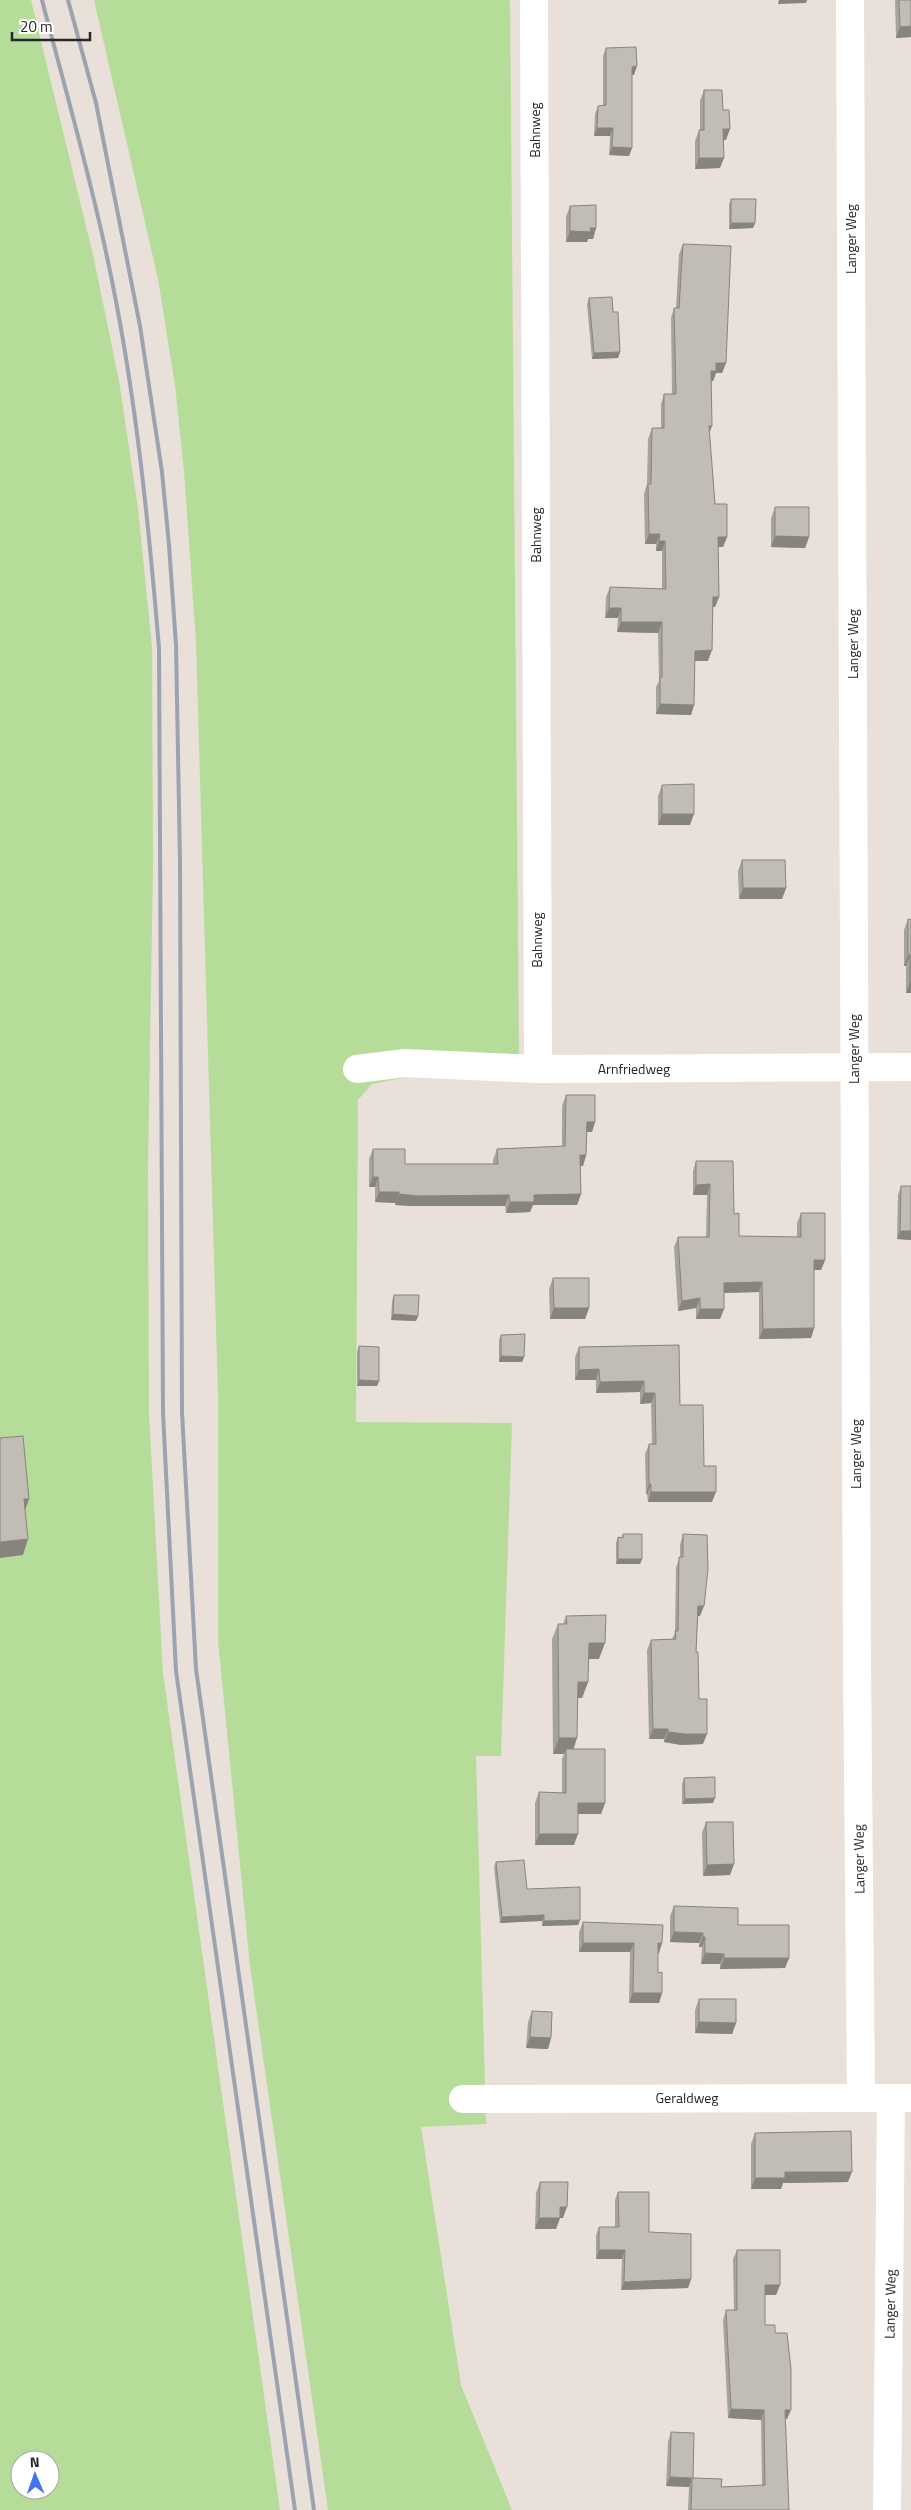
<svg xmlns="http://www.w3.org/2000/svg" width="911" height="2510" viewBox="0 0 911 2510" font-family="'Titillium Web',sans-serif">
<style>
.green{fill:#b6dc99;fill-rule:evenodd}
.lines{fill:none;stroke-linecap:round;stroke-linejoin:round}
.minor{stroke:#fff;stroke-width:28}
.rail{stroke:#9da2b0;stroke-width:4}
.wall{fill:#a6a29c}
.shaded-wall{fill:#87847f}
.building{fill:#c1bcb5;stroke:#87847f}
.labels{text-anchor:middle;stroke-width:5;stroke-linejoin:round;paint-order:stroke}
.street-label{font-size:14px;fill:#272727;stroke:#fff}
</style>
<rect width="100%" height="100%" fill="#e9e0d9"/>
<g class="green">
<path d="M0,0H31L94,259L119,381L138,508L152,647L153,863L148,1169L149,1413L163,1673L280,2510H0ZM20,2460H50V2490H20Z"/>
<polygon points="94,0 510,0 519,1055 372,1084 358,1100 356,1422 512,1423 501,1756 476,1756 486,2124 421,2127 461,2385 512,2510 328,2510 250,1966 218,1640 218,1396 196,642 184,471 175,385 158,279"/>
</g>
<g class="lines">
<g class="minor">
<polyline points="534,0 538,1069"/>
<polyline points="850,0 857,1664 861,2098"/>
<polyline points="357,1069 405,1063 538,1069 911,1067"/>
<polyline points="463,2099 911,2098"/>
<polyline points="887,2510 891,2098"/>
</g>
<g class="rail">
<path d="M42,0C64,85 89,171 107,257C135,386 148,517 159,648L163,1413L176,1671L295,2510"/>
<polyline points="68,0 96,103 140,326 162,472 169,545 176,645 180,861 182,1412 196,1669 314,2510"/>
</g>
</g>
<g class="wall">
<polygon points="895,0 911,0 911,37 896,38"/>
<polygon points="606,48 634,75 632,75 632,148 629,156 609,155 610,136 594,136 595,114 598,106 603,105 603,56"/>
<polygon points="704,90 723,110 726,140 724,140 720,168 695,169 695,141 699,130 700,130 700,101"/>
<polygon points="731,199 755,223 753,228 729,229 729,205"/>
<polygon points="570,206 596,228 593,239 588,239 587,242 566,242 566,217"/>
<polygon points="683,244 726,363 722,373 716,373 713,381 711,381 709,434 715,504 727,537 723,547 718,547 719,597 715,607 713,607 708,661 695,661 694,705 691,715 656,714 656,687 659,681 658,633 617,632 618,618 605,618 606,597 610,587 662,589 662,551 656,551 656,544 645,544 644,494 647,484 648,439 652,428 661,428 661,404 664,394 672,394 671,318 674,308 676,308 679,254"/>
<polygon points="589,298 613,312 620,352 618,358 592,359 587,304"/>
<polygon points="775,507 809,537 805,548 771,547 771,518"/>
<polygon points="662,785 690,825 658,825 658,796"/>
<polygon points="742,860 786,888 782,899 739,899 738,871"/>
<polygon points="908,919 911,920 911,993 906,993 906,966 904,966 904,930"/>
<polygon points="566,1095 595,1122 592,1132 587,1132 586,1155 583,1166 580,1166 581,1194 577,1205 533,1205 530,1212 506,1213 505,1206 414,1206 395,1205 396,1203 375,1202 375,1187 369,1187 369,1159 373,1149 405,1164 493,1164 493,1160 497,1149 562,1146 562,1106"/>
<polygon points="696,1161 734,1214 739,1236 797,1237 797,1223 801,1213 825,1260 821,1270 814,1270 814,1328 811,1338 759,1339 759,1292 724,1293 724,1309 720,1319 696,1319 696,1308 678,1311 674,1247 678,1237 706,1237 707,1195 693,1195 693,1171"/>
<polygon points="901,1186 911,1240 897,1239 898,1195"/>
<polygon points="553,1278 589,1308 585,1319 550,1319 549,1289"/>
<polygon points="394,1295 418,1316 416,1321 391,1320 392,1301"/>
<polygon points="501,1335 524,1357 522,1362 499,1362 499,1340"/>
<polygon points="679,1345 680,1405 704,1466 712,1502 648,1502 647,1494 646,1494 645,1454 649,1444 652,1444 651,1403 640,1404 640,1392 596,1393 596,1380 575,1380 575,1357 579,1347"/>
<polygon points="359,1346 379,1381 377,1386 357,1386 357,1352"/>
<polygon points="623,1534 642,1559 640,1564 616,1564 616,1543 618,1537 621,1538"/>
<polygon points="683,1534 700,1616 698,1616 696,1652 699,1699 703,1744 681,1745 664,1742 664,1739 649,1739 647,1650 651,1640 672,1639 675,1633 676,1567 680,1557 680,1545"/>
<polygon points="566,1616 599,1659 588,1659 588,1682 582,1698 578,1698 574,1749 605,1803 601,1814 578,1814 574,1845 535,1845 535,1803 539,1792 562,1793 562,1759 564,1754 553,1754 552,1639 558,1624 563,1624"/>
<polygon points="684,1778 713,1803 682,1804 682,1784"/>
<polygon points="706,1822 730,1875 703,1876 702,1833"/>
<polygon points="496,1862 527,1889 580,1920 578,1925 542,1926 542,1921 500,1923 494,1867"/>
<polygon points="674,1906 738,1925 789,1958 785,1968 720,1969 720,1964 701,1964 702,1947 699,1947 699,1943 670,1942 670,1916"/>
<polygon points="583,1922 662,1943 658,1953 658,1973 662,1993 659,2003 629,2003 630,1952 579,1952 579,1932"/>
<polygon points="699,1999 736,2023 732,2034 695,2033 695,2010"/>
<polygon points="532,2011 551,2038 548,2049 526,2048 528,2022"/>
<polygon points="755,2133 848,2182 783,2183 781,2189 751,2189 751,2144"/>
<polygon points="540,2182 563,2218 560,2218 556,2229 535,2229 536,2193"/>
<polygon points="618,2192 649,2232 691,2279 688,2288 621,2290 622,2259 596,2259 596,2235 599,2227 615,2227 615,2200"/>
<polygon points="737,2250 780,2285 776,2295 765,2295 765,2325 775,2333 787,2419 785,2419 789,2510 688,2510 689,2487 666,2486 668,2442 671,2432 693,2478 721,2487 762,2485 761,2420 728,2418 723,2320 726,2310 734,2310 733,2259"/>
</g>
<g class="shaded-wall">
<polygon points="779,0 807,0 806,3 778,4"/>
<polygon points="911,26 911,37 896,38 900,27"/>
<polygon points="637,66 634,75 629,75 632,67"/>
<polygon points="597,128 613,128 610,136 594,136"/>
<polygon points="723,129 730,129 726,140 719,140"/>
<polygon points="612,147 632,148 629,156 609,155"/>
<polygon points="699,158 724,158 720,168 695,169"/>
<polygon points="731,223 755,223 753,228 729,229"/>
<polygon points="590,228 596,228 593,239 588,239 587,242 566,242 570,231"/>
<polygon points="620,352 618,358 592,359 594,353"/>
<polygon points="716,363 726,363 722,373 716,373 713,381 708,381 711,371"/>
<polygon points="709,426 712,426 708,437"/>
<polygon points="649,534 660,534 656,544 645,544"/>
<polygon points="775,536 809,537 805,548 771,547"/>
<polygon points="718,537 727,537 723,547 714,547"/>
<polygon points="659,541 665,541 662,551 656,551"/>
<polygon points="713,597 719,597 715,607 709,607"/>
<polygon points="609,608 621,608 618,618 605,618"/>
<polygon points="621,622 662,622 658,633 617,632"/>
<polygon points="712,650 708,661 691,661 695,651"/>
<polygon points="660,704 694,705 691,715 656,714"/>
<polygon points="662,814 694,814 690,825 658,825"/>
<polygon points="743,888 786,888 782,899 739,899"/>
<polygon points="908,955 910,955 906,966 904,966"/>
<polygon points="910,982 911,982 911,993 906,993"/>
<polygon points="587,1122 595,1122 592,1132 583,1132"/>
<polygon points="580,1155 586,1155 583,1166 577,1166"/>
<polygon points="373,1177 378,1177 375,1187 369,1187"/>
<polygon points="710,1184 707,1195 693,1195 696,1185"/>
<polygon points="379,1192 399,1192 396,1203 375,1202"/>
<polygon points="399,1194 509,1195 505,1206 414,1206 395,1205"/>
<polygon points="581,1194 577,1205 533,1205 530,1212 506,1213 510,1202 534,1195"/>
<polygon points="900,1231 911,1231 911,1240 897,1239"/>
<polygon points="814,1260 825,1260 821,1270 810,1270"/>
<polygon points="762,1282 759,1292 720,1293 724,1283"/>
<polygon points="700,1298 696,1308 678,1311 682,1301"/>
<polygon points="554,1308 589,1308 585,1319 550,1319"/>
<polygon points="700,1309 724,1309 720,1319 696,1319"/>
<polygon points="393,1314 418,1316 416,1321 391,1320"/>
<polygon points="814,1328 811,1338 759,1339 763,1329"/>
<polygon points="501,1356 524,1357 522,1362 499,1362"/>
<polygon points="599,1369 596,1380 575,1380 579,1370"/>
<polygon points="359,1380 379,1381 377,1386 357,1386"/>
<polygon points="644,1381 640,1392 596,1393 600,1382"/>
<polygon points="644,1393 655,1393 651,1403 640,1404"/>
<polygon points="649,1484 651,1484 647,1494 646,1494"/>
<polygon points="651,1492 716,1492 712,1502 648,1502"/>
<polygon points="24,1499 29,1499 24,1514"/>
<polygon points="28,1539 23,1555 0,1558 0,1542"/>
<polygon points="618,1559 642,1559 640,1564 616,1564"/>
<polygon points="698,1606 704,1606 700,1616 694,1617"/>
<polygon points="589,1643 605,1643 599,1659 583,1659"/>
<polygon points="578,1682 588,1682 582,1698 572,1698"/>
<polygon points="653,1729 668,1729 664,1739 649,1739"/>
<polygon points="668,1732 707,1734 703,1744 681,1745 664,1742"/>
<polygon points="559,1738 577,1738 572,1754 566,1749 564,1754 553,1754"/>
<polygon points="715,1798 713,1803 682,1804 685,1799"/>
<polygon points="578,1803 605,1803 601,1814 574,1814"/>
<polygon points="539,1834 578,1834 574,1845 535,1845"/>
<polygon points="734,1864 730,1875 703,1876 707,1865"/>
<polygon points="544,1915 542,1921 500,1923 502,1917"/>
<polygon points="580,1920 578,1925 542,1926 544,1921"/>
<polygon points="674,1932 703,1933 699,1943 670,1942"/>
<polygon points="703,1937 705,1937 702,1947 699,1947"/>
<polygon points="583,1943 634,1943 630,1952 579,1952"/>
<polygon points="658,1943 662,1943 659,1953 655,1953"/>
<polygon points="705,1953 724,1954 720,1964 701,1964"/>
<polygon points="724,1958 789,1958 785,1968 720,1969"/>
<polygon points="633,1993 662,1993 659,2003 629,2003"/>
<polygon points="699,2022 736,2023 732,2034 695,2033"/>
<polygon points="530,2037 551,2038 548,2049 526,2048"/>
<polygon points="785,2172 852,2172 848,2182 783,2183 781,2189 751,2189 755,2178"/>
<polygon points="560,2207 567,2207 563,2218 556,2218"/>
<polygon points="539,2218 560,2218 556,2229 535,2229"/>
<polygon points="599,2250 625,2250 622,2259 596,2259"/>
<polygon points="691,2279 688,2288 621,2290 624,2282"/>
<polygon points="765,2285 780,2285 776,2295 762,2295"/>
<polygon points="731,2409 764,2410 761,2420 728,2418"/>
<polygon points="785,2410 791,2410 787,2419 782,2419"/>
<polygon points="670,2477 692,2478 689,2487 666,2486"/>
</g>
<g class="building">
<polygon points="899,0 911,0 911,26 900,27"/>
<polygon points="636,47 637,66 632,67 632,148 612,147 613,128 597,128 598,106 606,105 606,48"/>
<polygon points="704,90 722,90 723,110 729,110 730,129 723,129 724,158 699,158 699,130 704,130"/>
<polygon points="731,199 756,199 755,223 731,223"/>
<polygon points="596,205 596,228 590,228 591,232 570,231 570,206"/>
<polygon points="683,244 731,246 726,363 716,363 716,371 711,371 712,426 709,426 715,504 727,504 727,537 718,537 719,597 713,597 712,650 695,651 694,705 660,704 660,677 662,677 662,622 621,622 621,608 609,608 610,587 666,589 665,541 659,541 660,534 649,534 648,484 651,484 652,428 664,428 664,394 676,394 674,308 679,308"/>
<polygon points="612,297 613,312 618,312 620,352 594,353 589,298"/>
<polygon points="775,507 809,507 809,537 775,536"/>
<polygon points="694,784 694,814 662,814 662,785"/>
<polygon points="742,860 785,860 786,888 743,888"/>
<polygon points="908,919 911,920 911,982 910,982 910,955 908,955"/>
<polygon points="566,1095 595,1095 595,1122 587,1122 586,1155 580,1155 581,1194 534,1195 534,1202 510,1202 509,1195 418,1196 399,1194 399,1192 379,1192 378,1177 373,1177 373,1149 405,1149 405,1164 498,1164 497,1149 565,1146"/>
<polygon points="696,1161 733,1161 734,1214 739,1213 739,1236 801,1237 801,1213 825,1213 825,1260 814,1260 814,1328 763,1329 762,1282 724,1283 724,1309 700,1309 700,1298 682,1301 678,1237 709,1237 710,1184 696,1185"/>
<polygon points="901,1186 911,1186 911,1231 900,1231"/>
<polygon points="553,1278 589,1278 589,1308 554,1308"/>
<polygon points="394,1295 419,1295 418,1316 393,1314"/>
<polygon points="525,1334 524,1357 501,1356 501,1335"/>
<polygon points="679,1345 680,1405 703,1405 704,1466 716,1466 716,1492 651,1492 651,1484 649,1484 649,1444 656,1444 655,1393 644,1393 644,1381 600,1382 599,1369 579,1370 579,1347"/>
<polygon points="359,1346 379,1347 379,1381 359,1380"/>
<polygon points="23,1436 29,1499 24,1499 28,1539 0,1542 0,1438"/>
<polygon points="623,1534 642,1534 642,1559 618,1559 618,1537 623,1538"/>
<polygon points="683,1534 707,1535 708,1569 704,1606 698,1606 696,1652 698,1652 699,1699 707,1699 707,1734 685,1734 668,1732 668,1729 653,1729 651,1640 676,1639 675,1631 678,1631 679,1557 683,1557"/>
<polygon points="606,1615 605,1643 589,1643 588,1682 578,1682 577,1738 559,1738 558,1624 567,1624 566,1616"/>
<polygon points="566,1749 605,1749 605,1803 578,1803 578,1834 539,1834 539,1792 566,1793"/>
<polygon points="715,1777 715,1798 685,1799 684,1778"/>
<polygon points="706,1822 733,1822 734,1864 707,1865"/>
<polygon points="524,1860 527,1889 580,1887 580,1920 544,1921 544,1915 502,1917 496,1862"/>
<polygon points="674,1906 738,1908 738,1925 789,1925 789,1958 724,1958 724,1954 705,1953 705,1937 703,1937 703,1933 674,1932"/>
<polygon points="583,1922 663,1925 662,1943 658,1943 658,1973 662,1972 662,1993 633,1993 634,1943 583,1943"/>
<polygon points="699,1999 736,1999 736,2023 699,2022"/>
<polygon points="532,2011 552,2012 551,2038 530,2037"/>
<polygon points="851,2131 852,2172 785,2172 785,2178 755,2178 755,2133"/>
<polygon points="540,2182 568,2182 567,2207 560,2207 560,2218 539,2218"/>
<polygon points="618,2192 649,2192 649,2232 691,2234 691,2279 624,2282 625,2250 599,2250 599,2227 619,2227"/>
<polygon points="737,2250 780,2250 780,2285 765,2285 765,2325 775,2325 775,2333 787,2333 791,2369 791,2410 785,2410 789,2510 691,2510 692,2478 670,2477 671,2432 694,2433 693,2478 722,2479 721,2487 765,2485 764,2410 731,2409 726,2310 737,2310"/>
</g>
<g class="labels">
<g class="street-label">
<text transform="translate(535 130) rotate(-90)" y="5">Bahnweg</text>
<text transform="translate(851 239) rotate(-90)" y="5">Langer Weg</text>
<text transform="translate(536 535) rotate(-90)" y="5">Bahnweg</text>
<text transform="translate(853 644) rotate(-90)" y="5">Langer Weg</text>
<text transform="translate(537 940) rotate(-90)" y="5">Bahnweg</text>
<text transform="translate(854 1049) rotate(-90)" y="5">Langer Weg</text>
<text x="634" y="1074">Arnfriedweg</text>
<text transform="translate(856 1454) rotate(-90)" y="5">Langer Weg</text>
<text transform="translate(859 1859) rotate(-91)" y="5">Langer Weg</text>
<text x="687" y="2103">Geraldweg</text>
<text transform="translate(890 2304) rotate(-89)" y="5">Langer Weg</text>
</g>
</g>
<g transform="translate(35 2475) rotate(358)"><circle r="24" fill="#ffffff" stroke="#a9a9a9"/>
<path d="M0-4L9 19L0 12L-9 19Z" fill="#4474eb"/>
<text y="-8" font-size="14" font-weight="bold" text-anchor="middle" fill="#272727">N</text>
</g>
<path d="M12 32v8h78v-8" fill="none" stroke="#272727" stroke-width="2.5"/>
<text x="20" y="32" font-size="15" fill="#272727" stroke="#ffffff" stroke-width="4" paint-order="stroke">20 m</text>
</svg>
